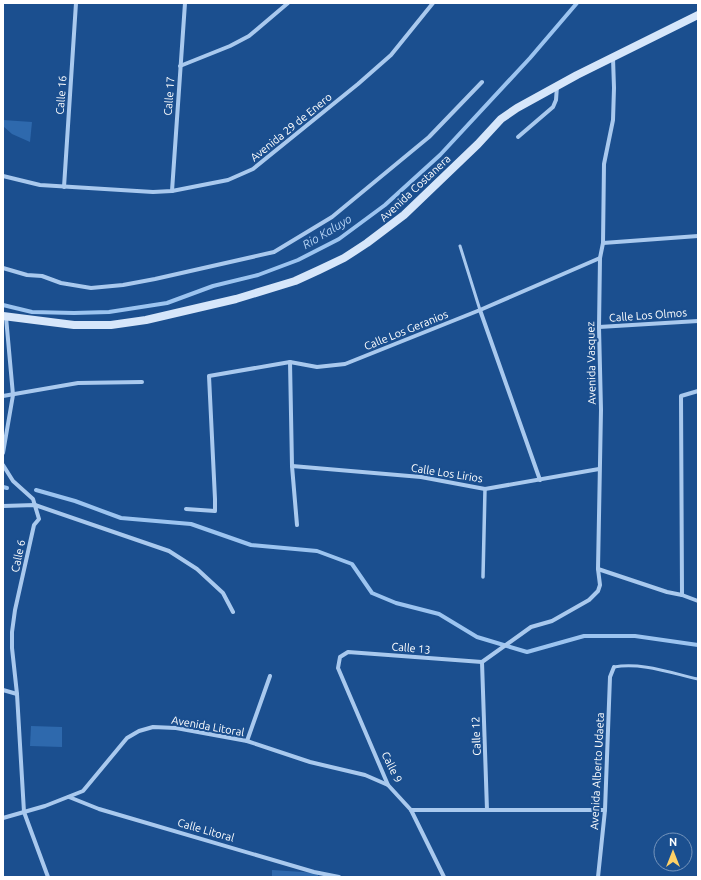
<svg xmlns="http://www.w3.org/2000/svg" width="701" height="880" viewBox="0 0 701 880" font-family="Ubuntu,sans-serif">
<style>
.green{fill:#2e69ad}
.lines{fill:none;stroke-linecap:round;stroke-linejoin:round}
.stream{stroke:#9cc4f0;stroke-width:4}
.service{stroke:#a9c9ee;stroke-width:3}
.pedestrian{stroke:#a9c9ee;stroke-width:3.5}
.minor{stroke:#a9c9ee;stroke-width:4}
.secondary{stroke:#d6e6fa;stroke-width:8}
.labels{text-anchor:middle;stroke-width:4;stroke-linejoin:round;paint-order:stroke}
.street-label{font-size:11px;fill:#fff;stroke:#1b4f8f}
.water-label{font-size:12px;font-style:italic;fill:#b5d3f5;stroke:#1b4f8f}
</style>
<rect width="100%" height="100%" fill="#1b4f8f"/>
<g class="green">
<polygon points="3,120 32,122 30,142 12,134 3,126"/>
<polygon points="31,726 62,727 62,747 30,746"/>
<polygon points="272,870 318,873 318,877 272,877"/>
</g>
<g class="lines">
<g class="stream">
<polyline points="3,305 32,312 74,313 109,312 167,303 213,286 258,275 298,260 339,239 385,205 440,155 530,58 577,3"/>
<polyline points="3,487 7,488"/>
<polyline points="36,490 75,501 121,518 191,524 251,545 317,551 352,564 372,593 396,603 439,614 477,637 527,652 584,636 635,636 698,645"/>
</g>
<g class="service">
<polyline points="460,246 480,310"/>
<path d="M614,667C641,662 671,673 698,679"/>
</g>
<polyline class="pedestrian" points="483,577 485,489"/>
<g class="minor">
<polyline points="180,66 230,46 249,36 288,3"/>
<polyline points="518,137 553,107 556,100 557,86"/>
<polyline points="3,176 40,185 153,192 172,191 228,180 253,169 358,84 391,55 433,3"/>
<polyline points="64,187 76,3"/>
<polyline points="172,191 185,3"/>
<polyline points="603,243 698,236"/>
<polyline points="3,268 27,275 42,276 61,283 91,288 123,285 155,279 274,252 332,217 429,137 482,82"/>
<polyline points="480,310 540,480"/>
<polyline points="599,327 698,321"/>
<polyline points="290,362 292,466 297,525"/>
<polyline points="3,396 78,383 142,382"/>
<polyline points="3,453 13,395 6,317"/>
<polyline points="3,465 13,481 33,499 39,519 34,525 15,610 12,632 12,648 17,694 24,812 48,877"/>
<polyline points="292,466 421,477 485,489 599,469"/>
<polyline points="3,506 35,505 169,551 197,569 223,593 233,612"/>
<polyline points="186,509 215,511 215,499 209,376 290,362 317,367 345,364 480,310 600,258"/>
<polyline points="598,569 667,592 682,595 698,601"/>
<polyline points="682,595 681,396 698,391"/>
<polyline points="482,662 531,627 552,621 589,600 598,591 600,585 598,569 601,410 599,327 600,258 603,243 604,164 613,120 614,88 613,58"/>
<polyline points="482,662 487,810"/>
<polyline points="3,690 17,694"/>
<polyline points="247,741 270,676"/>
<polyline points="69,797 99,809 314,872 339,877"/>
<polyline points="411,810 605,810"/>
<polyline points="3,818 45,806 83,791 127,738 139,731 153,727 176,728 247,741 310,762 365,775 388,785"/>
<polyline points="444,877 411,810 388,785 338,668 340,657 348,652 482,662"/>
<polyline points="598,877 605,810 610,677 614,667"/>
</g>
<polyline class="secondary" points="3,316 74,325 111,325 146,320 236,299 295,281 319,270 344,258 367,243 404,215 478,144 501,119 517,108 577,75 698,15"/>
</g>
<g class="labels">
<g class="street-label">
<text transform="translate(61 95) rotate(-86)" y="4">Calle 16</text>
<text transform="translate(169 96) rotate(-86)" y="4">Calle 17</text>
<text transform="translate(291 127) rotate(-39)" y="4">Avenida 29 de Enero</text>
<text transform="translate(415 188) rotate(-43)" y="4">Avenida Costanera</text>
<text transform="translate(648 315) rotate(-4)" y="4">Calle Los Olmos</text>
<text transform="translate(406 330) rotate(-22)" y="4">Calle Los Geranios</text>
<text transform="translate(591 363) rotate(-91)" y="4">Avenida Vasquez</text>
<text transform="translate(447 473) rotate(9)" y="4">Calle Los Lirios</text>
<text transform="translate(18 556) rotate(-78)" y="4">Calle 6</text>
<text transform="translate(411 648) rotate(5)" y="4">Calle 13</text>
<text transform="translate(208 726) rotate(10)" y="4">Avenida Litoral</text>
<text transform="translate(476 736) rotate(-92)" y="4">Calle 12</text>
<text transform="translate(392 767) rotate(64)" y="4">Calle 9</text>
<text transform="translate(597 771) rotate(-87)" y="4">Avenida Alberto Udaeta</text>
<text transform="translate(206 830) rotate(16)" y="4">Calle Litoral</text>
</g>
<g class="water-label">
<text transform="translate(327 232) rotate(-31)" y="4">Rio Kaluyo</text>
</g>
</g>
<rect width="701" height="880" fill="none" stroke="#ffffff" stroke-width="8"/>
<g transform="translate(673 852)"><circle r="19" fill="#1b4f8f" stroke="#7695bc"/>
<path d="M0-3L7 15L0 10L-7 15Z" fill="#ffd166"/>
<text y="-6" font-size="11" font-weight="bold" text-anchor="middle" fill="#ffffff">N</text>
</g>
</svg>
